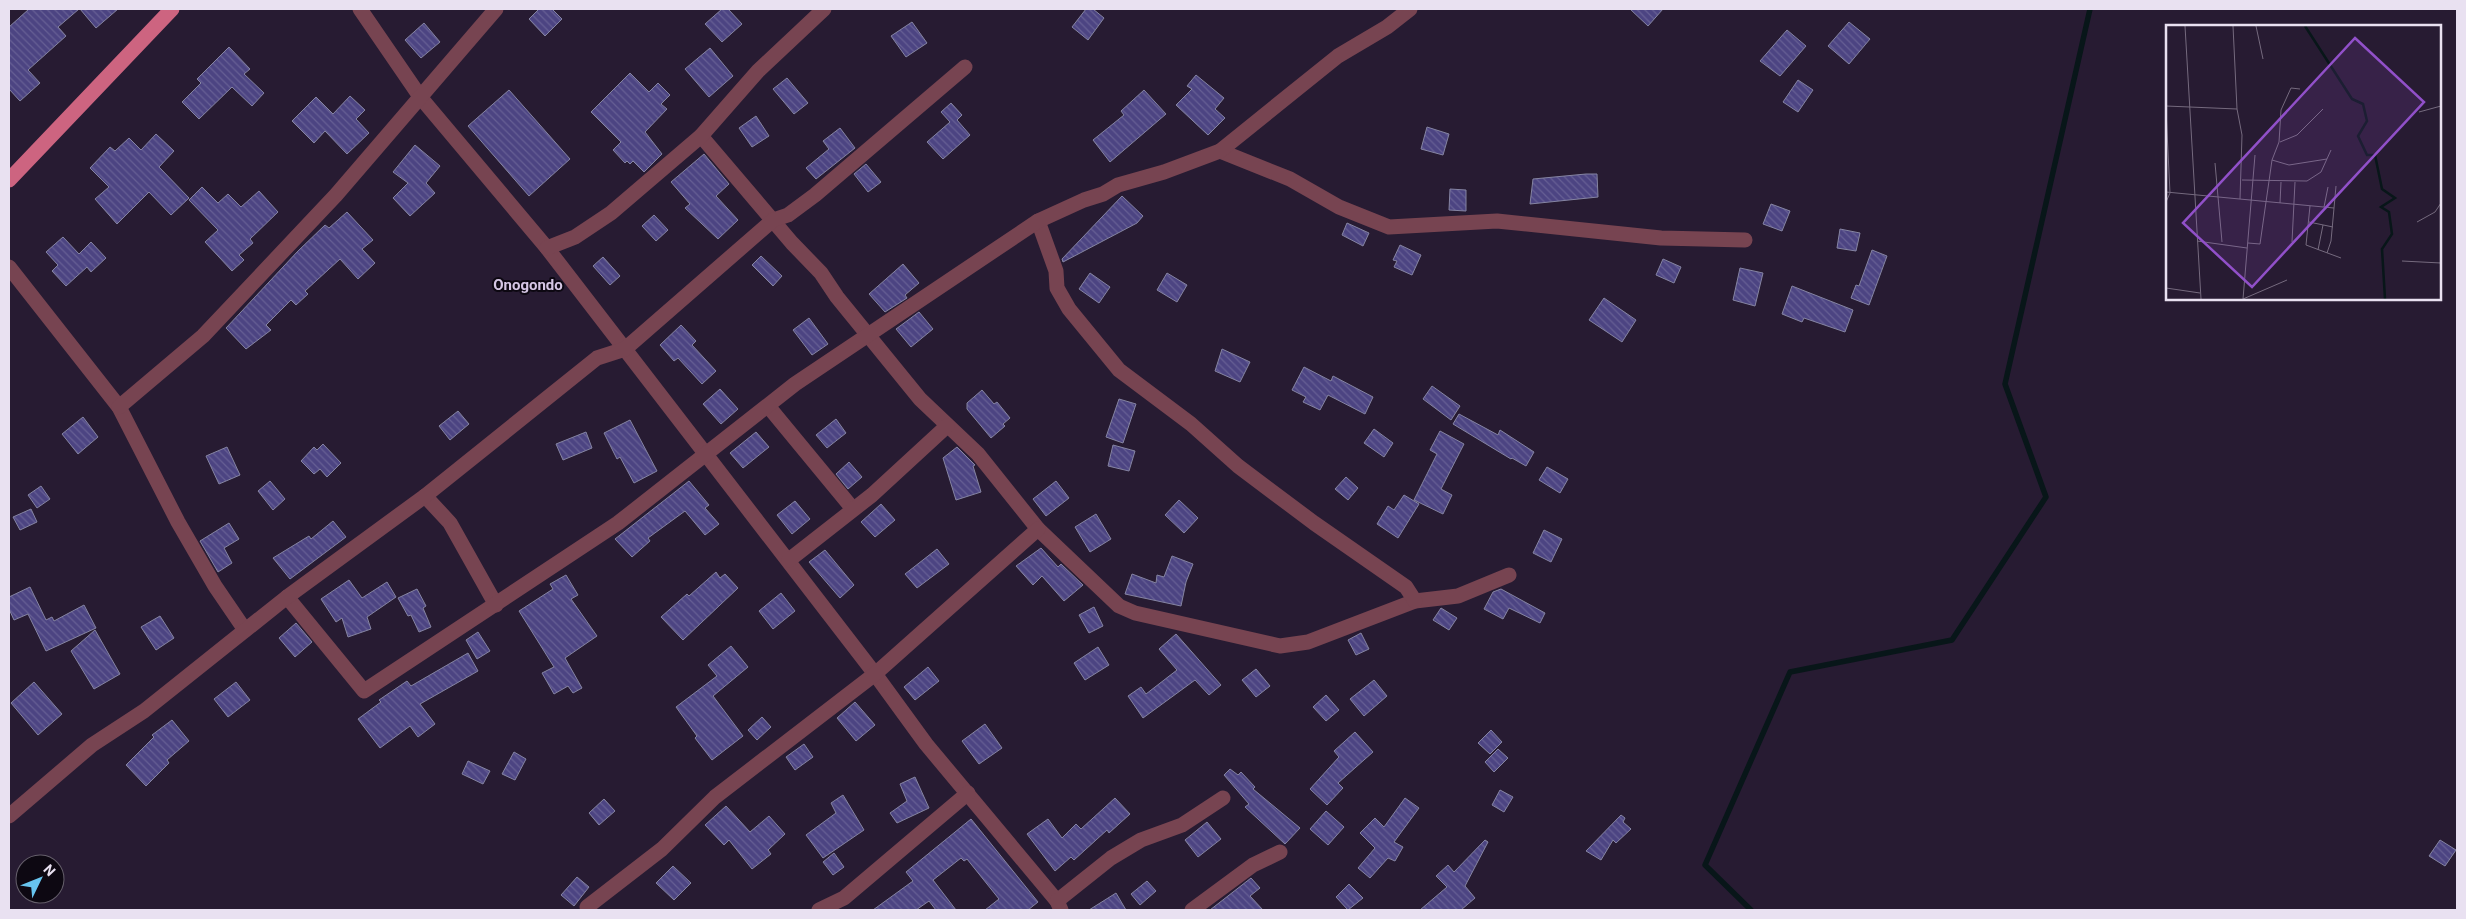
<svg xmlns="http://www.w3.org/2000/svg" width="2466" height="919" viewBox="0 0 2466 919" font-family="Roboto,sans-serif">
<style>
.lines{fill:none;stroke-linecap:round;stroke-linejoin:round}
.stream{stroke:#081619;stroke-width:5.5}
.building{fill:url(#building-back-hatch);stroke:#8584a2}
.minor{stroke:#774451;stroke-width:15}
.major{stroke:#cd6480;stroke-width:15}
.labels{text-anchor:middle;stroke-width:4;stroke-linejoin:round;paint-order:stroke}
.quarter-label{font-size:15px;font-weight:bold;fill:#d5c6e4;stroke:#0d0812}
.inset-river{fill:none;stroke:#081619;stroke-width:2.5}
.inset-road{fill:none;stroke:#756a7e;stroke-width:1}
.view{fill:#9150c9;fill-opacity:0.15;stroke:#9150c9;stroke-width:2.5}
.inset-edge{fill:none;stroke:#e9e1f1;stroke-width:2.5}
</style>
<defs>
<pattern id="building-back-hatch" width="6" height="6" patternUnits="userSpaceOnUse" patternTransform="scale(1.25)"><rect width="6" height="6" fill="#4c4482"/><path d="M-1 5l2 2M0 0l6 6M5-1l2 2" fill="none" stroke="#665f94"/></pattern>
</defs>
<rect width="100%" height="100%" fill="#271b32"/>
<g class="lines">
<polyline class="stream" points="1751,910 1705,865 1790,672 1952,640 2046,497 2005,384 2090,9"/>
</g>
<g class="building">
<polygon points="29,9 79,9 58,27 66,36 28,70 40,83 20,101 9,89 9,27"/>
<polygon points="80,9 118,9 96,28"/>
<polygon points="539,9 552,9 562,19 545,36 529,19"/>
<polygon points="722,9 728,9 742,24 722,42 705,24"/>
<polygon points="1086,9 1093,9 1104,18 1088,40 1072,27"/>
<polygon points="1630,9 1663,9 1648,26"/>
<polygon points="912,22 927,43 906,57 891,36"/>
<polygon points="1849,22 1870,39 1849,64 1828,46"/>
<polygon points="424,23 440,42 421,58 405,40"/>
<polygon points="1787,30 1806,46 1780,76 1760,61"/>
<polygon points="229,47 250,69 244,74 264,93 252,106 232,87 199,119 182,102 201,83 197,79"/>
<polygon points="710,48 733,76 709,97 685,69"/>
<polygon points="630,73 649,92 658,83 670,95 661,104 667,109 645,132 662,154 644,172 633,161 630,164 627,161 625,163 613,150 621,142 591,112"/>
<polygon points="1196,75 1224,98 1215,109 1225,118 1208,135 1176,105 1192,89 1187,86"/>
<polygon points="787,78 808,103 794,114 773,89"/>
<polygon points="1798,80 1813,90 1798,112 1783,102"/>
<polygon points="509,90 570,159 529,196 468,126"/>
<polygon points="1144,90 1166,114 1110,162 1093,140 1124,115 1121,111"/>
<polygon points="350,96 365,110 356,119 369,133 347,154 325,131 314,143 292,121 316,97 333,114"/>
<polygon points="951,103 962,115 957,120 970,135 943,159 927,142 950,122 941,112"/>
<polygon points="756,116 769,136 752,147 739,128"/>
<polygon points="1427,127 1449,134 1443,155 1421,149"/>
<polygon points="840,128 855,148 816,179 806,168 829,149 823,141"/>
<polygon points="156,134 174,151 159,167 189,198 171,215 149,192 117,224 95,199 109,187 90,168 110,147 115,151 129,138 141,150"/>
<polygon points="415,145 440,166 426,183 435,193 410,216 393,198 408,183 393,172"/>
<polygon points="704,154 729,184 716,196 738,220 718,239 685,208 690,204 671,182"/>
<polygon points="866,164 881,182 868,192 854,174"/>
<polygon points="1586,174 1597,174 1598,197 1530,204 1533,179"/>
<polygon points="202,187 218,203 228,194 241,207 259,191 278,212 250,239 253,243 239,255 244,260 232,271 205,242 218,230 189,200"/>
<polygon points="1450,189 1466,190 1466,211 1449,210"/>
<polygon points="1122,196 1143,216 1137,223 1063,262 1062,259"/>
<polygon points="1771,204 1790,211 1782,231 1763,224"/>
<polygon points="347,212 373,240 362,249 375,263 358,279 340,259 305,291 308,294 296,305 291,300 266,325 271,330 246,349 226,328 298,251 325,225 329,228"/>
<polygon points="654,215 668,230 656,241 642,226"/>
<polygon points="1347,223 1369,233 1363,246 1342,235"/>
<polygon points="1840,229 1860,233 1856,251 1837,248"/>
<polygon points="63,237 79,254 91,242 106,258 91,272 87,267 66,286 52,271 58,265 46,252"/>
<polygon points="1400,245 1421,255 1412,275 1394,267 1397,261 1393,260"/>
<polygon points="1872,250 1887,256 1869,305 1851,298 1856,285 1859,286"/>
<polygon points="761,256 782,276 773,286 752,265"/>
<polygon points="603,257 620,276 610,285 593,266"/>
<polygon points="1663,259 1681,267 1674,283 1656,275"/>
<polygon points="903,264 919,283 905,295 907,298 885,312 869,294"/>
<polygon points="1740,268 1763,273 1755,306 1733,300"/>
<polygon points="1090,273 1110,287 1099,303 1079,289"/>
<polygon points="1167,273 1187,285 1177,302 1157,290"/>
<polygon points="1792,286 1853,310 1845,332 1804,318 1802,322 1782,314"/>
<polygon points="1604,298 1636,320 1622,342 1589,320"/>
<polygon points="919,312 933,329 911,347 896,329"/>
<polygon points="809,318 828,344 812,355 793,330"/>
<polygon points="681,325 696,341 692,345 716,371 702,384 678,358 674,361 660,345"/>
<polygon points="1222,349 1250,362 1240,382 1215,371"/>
<polygon points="1304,367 1331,381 1333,376 1373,397 1365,414 1328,395 1320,410 1303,402 1306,397 1292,390"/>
<polygon points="1432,386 1460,406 1451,420 1423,399"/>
<polygon points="720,389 738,409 721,424 703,404"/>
<polygon points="982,390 994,404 997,402 1010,418 1003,424 1005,426 991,438 967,409 967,403"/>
<polygon points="1119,399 1136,404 1123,443 1106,437"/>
<polygon points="458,411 469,424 450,440 439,426"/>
<polygon points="1459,414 1498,435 1500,430 1534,452 1526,466 1512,458 1511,459 1453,424"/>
<polygon points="83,417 98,437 78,454 62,434"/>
<polygon points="836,419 846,433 827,448 816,435"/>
<polygon points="630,420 657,471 634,483 620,457 617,459 604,433"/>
<polygon points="1374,429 1393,443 1384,457 1364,443"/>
<polygon points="1440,431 1464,444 1441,489 1452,495 1443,514 1414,500 1437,454 1430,450"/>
<polygon points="586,432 592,448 563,460 556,444"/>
<polygon points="756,432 769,447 743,468 730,453"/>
<polygon points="323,444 341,463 327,477 320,469 314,474 301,461 314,447 317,450"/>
<polygon points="1113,445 1135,451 1129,471 1108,466"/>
<polygon points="227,447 240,475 219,484 206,456"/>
<polygon points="957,447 975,465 973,466 981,492 956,500 943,458"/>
<polygon points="849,462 862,477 848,489 836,474"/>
<polygon points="1547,467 1568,479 1560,493 1539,480"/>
<polygon points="1346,477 1358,488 1348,500 1335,489"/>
<polygon points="270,481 285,499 273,510 258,491"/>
<polygon points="689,481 709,505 705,508 719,524 705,535 685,511 648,538 650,541 632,557 615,539"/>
<polygon points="1056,481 1069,498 1046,516 1033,499"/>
<polygon points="41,486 50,499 37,508 28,495"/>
<polygon points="1404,495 1419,504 1398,538 1377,524 1388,506 1394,510"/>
<polygon points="1179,500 1198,518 1184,533 1165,515"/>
<polygon points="795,501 810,519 792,534 777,515"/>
<polygon points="881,504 895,520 875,537 861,522"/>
<polygon points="31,509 37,522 20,530 13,517"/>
<polygon points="1096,514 1111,539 1090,552 1075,527"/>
<polygon points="333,521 346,537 290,579 273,558 309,536 311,539"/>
<polygon points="229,523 239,539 224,548 232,563 218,572 200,541"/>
<polygon points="1544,530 1562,539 1551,562 1533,553"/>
<polygon points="1041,548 1058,567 1061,564 1083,585 1064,601 1042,576 1033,585 1016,566"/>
<polygon points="937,549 949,564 917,588 905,574"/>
<polygon points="825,550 854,585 840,598 809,562"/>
<polygon points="1172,556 1193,564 1186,582 1181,606 1125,594 1132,574 1156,583 1157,575 1164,577"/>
<polygon points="716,572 720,578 725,574 738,588 683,640 661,617 687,594 689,596"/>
<polygon points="566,575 578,595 571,599 597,636 565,658 582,688 573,693 568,686 554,694 542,673 554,667 519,611 553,589 550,584"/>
<polygon points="349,580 362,598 387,582 396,597 367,617 371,629 348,637 342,618 336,622 321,599"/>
<polygon points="30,587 46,620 52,617 54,621 84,605 96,628 46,651 28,614 14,620 9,609 9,597"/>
<polygon points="417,589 426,606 423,608 431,627 419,632 411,615 408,616 398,598"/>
<polygon points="1501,589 1545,613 1540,623 1509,608 1503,619 1484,609 1493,592"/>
<polygon points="781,593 795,611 773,629 759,611"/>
<polygon points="1094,607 1103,626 1089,633 1079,615"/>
<polygon points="1441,608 1457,618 1449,630 1433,620"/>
<polygon points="160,616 174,638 156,650 141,627"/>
<polygon points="296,623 312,642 295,657 279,638"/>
<polygon points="95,630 120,674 94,689 71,651"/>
<polygon points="478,632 490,651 477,659 466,640"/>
<polygon points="1361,633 1369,649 1356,655 1348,640"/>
<polygon points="1176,634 1221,685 1209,695 1195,680 1143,718 1128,696 1141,687 1146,694 1177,670 1159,649"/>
<polygon points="731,646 748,667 713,696 743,736 712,760 695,738 697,736 676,707 717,676 708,665"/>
<polygon points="1098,647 1109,665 1085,680 1074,663"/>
<polygon points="468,653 478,671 420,704 435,724 418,737 410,726 380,748 358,719 381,702 379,700 407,681 411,686"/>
<polygon points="928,667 939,681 915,700 904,687"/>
<polygon points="1256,669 1270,686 1256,697 1242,680"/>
<polygon points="1374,680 1387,696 1364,716 1350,699"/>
<polygon points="34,682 62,714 38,735 11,703"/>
<polygon points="236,682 250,700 228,717 214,699"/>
<polygon points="1326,695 1339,710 1326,721 1313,707"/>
<polygon points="855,702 875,725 856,741 837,718"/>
<polygon points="762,717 771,727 757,740 748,730"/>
<polygon points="172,720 189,741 167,760 169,763 146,786 126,765 154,737 152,735"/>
<polygon points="985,724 1002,748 979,764 962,741"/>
<polygon points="1491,730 1502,742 1490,754 1478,743"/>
<polygon points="1355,732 1373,752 1338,783 1343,788 1327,805 1310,789 1339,757 1334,751"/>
<polygon points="804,744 813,757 795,770 786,757"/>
<polygon points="1498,749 1508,758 1494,772 1485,762"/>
<polygon points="514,752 526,759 515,780 502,774"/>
<polygon points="468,761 490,771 483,784 462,774"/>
<polygon points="1230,769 1238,775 1241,772 1255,787 1253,789 1300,828 1285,844 1245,807 1249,804 1224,775"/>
<polygon points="915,777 929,808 897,823 890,813 907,801 900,784"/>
<polygon points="1500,790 1513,797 1504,812 1492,805"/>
<polygon points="843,795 864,830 823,858 806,835 836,813 831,803"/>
<polygon points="1115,798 1130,814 1109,833 1107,830 1074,860 1071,857 1055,871 1027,834 1048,819 1062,838 1076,824 1081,829"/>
<polygon points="1405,798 1419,808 1394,842 1403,847 1395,861 1388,858 1370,878 1358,868 1375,848 1360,833 1375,818 1384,827"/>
<polygon points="604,799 615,811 599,825 589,813"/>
<polygon points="726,806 750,832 769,816 785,834 768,850 771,854 752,869 729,840 724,845 705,825"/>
<polygon points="1326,811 1344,827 1328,845 1310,829"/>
<polygon points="1621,815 1625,818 1623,822 1631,829 1616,843 1613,840 1601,860 1586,851"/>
<polygon points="971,819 1038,902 1028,910 985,910 999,899 967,859 964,861 961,858 933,880 956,910 936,910 929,901 916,910 873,910 913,881 906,872"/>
<polygon points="1207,822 1221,839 1198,857 1185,840"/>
<polygon points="1485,840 1488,842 1465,886 1475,898 1461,910 1420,910 1447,887 1436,876 1448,865 1454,872"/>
<polygon points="2440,840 2456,850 2445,866 2429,856"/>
<polygon points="834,853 844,867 833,875 823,862"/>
<polygon points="673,866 691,883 674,900 656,883"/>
<polygon points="577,877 589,887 574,906 561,895"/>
<polygon points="1251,878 1260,888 1250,896 1263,910 1210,910"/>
<polygon points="1147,881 1156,891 1140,905 1131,894"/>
<polygon points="1349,884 1363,898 1348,910 1336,897"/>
<polygon points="1116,893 1126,910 1089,910"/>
</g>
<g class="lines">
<g class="minor">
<polyline points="360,9 421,98 547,248 875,674 926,744 1057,901 1061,910"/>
<polyline points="701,136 792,243 821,273 837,297 920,399 978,454 1038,529 1119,606 1135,613 1280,646 1308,642 1415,601 1458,596 1509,575"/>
<polyline points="1220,151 1290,179 1339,207 1389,227 1497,221 1661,238 1745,240"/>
<polyline points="1038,221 1056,271 1057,288 1069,309 1119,370 1191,424 1238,466 1314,523 1406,587 1415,601"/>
<polyline points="547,248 575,237 611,213 701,136 758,71 824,9"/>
<polyline points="9,267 119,407 178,522 215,586 245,630"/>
<polyline points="768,406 853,509"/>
<polyline points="119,407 203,336 336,195 496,9"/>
<polyline points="425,496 450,523 496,605"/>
<polyline points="789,560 872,495 947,426"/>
<polyline points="287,597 364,691 618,523 795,384 1038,221 1084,200 1103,194 1118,185 1164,172 1220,151 1338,56 1387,27 1410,9"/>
<polyline points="9,816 92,745 144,711 287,597 425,496 597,358 625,349 773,220 788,215 815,195 965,67"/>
<polyline points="1057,901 1111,858 1141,840 1182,825 1223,798"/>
<polyline points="587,907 662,849 715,797 875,674 1038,529"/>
<polyline points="819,910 844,898 968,793"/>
<polyline points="1192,910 1253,865 1280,852"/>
</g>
<polyline class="major" points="9,180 172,9"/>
</g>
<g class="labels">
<g class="quarter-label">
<text x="528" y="290">Onogondo</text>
</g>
</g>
<g transform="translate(2166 25)">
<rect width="275" height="275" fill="#271b32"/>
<path class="inset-river" d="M139,1L186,74L197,79L201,96L192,111L201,130H209L216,164L229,173L215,182L223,187L226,209L216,224L219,274"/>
<path class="inset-road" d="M19,1L35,274M67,1L71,84L76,110L74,174M90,1L97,34M0,81L71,84M0,85L4,168L0,177M253,87L275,81M114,117L131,110L157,84M106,135L123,140L161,134M49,138L56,217M76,155L141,156L155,147L165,125M0,167L168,183M114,178L115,157M144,181L140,220L175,233M158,182L162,162M143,197L167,202M251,197L269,187L275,178M31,216L81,223M126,217L129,157M82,218L94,219L106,135L113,117L115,85L125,63L134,64M152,225L157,200M161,228L165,216L170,161M236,236L275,238M0,263L34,268M77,274L89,130M77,274L121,255"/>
<path class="view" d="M189,13L258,77L86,262L17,198Z"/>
<rect width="275" height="275" class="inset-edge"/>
</g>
<rect width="2466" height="919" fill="none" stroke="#e9e1f1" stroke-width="20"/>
<g transform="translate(40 879) rotate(47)"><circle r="24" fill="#0d0812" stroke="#655f6b"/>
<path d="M0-4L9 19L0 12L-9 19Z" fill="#67c4ef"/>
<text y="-8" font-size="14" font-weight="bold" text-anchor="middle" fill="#e9e1f1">N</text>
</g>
</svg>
